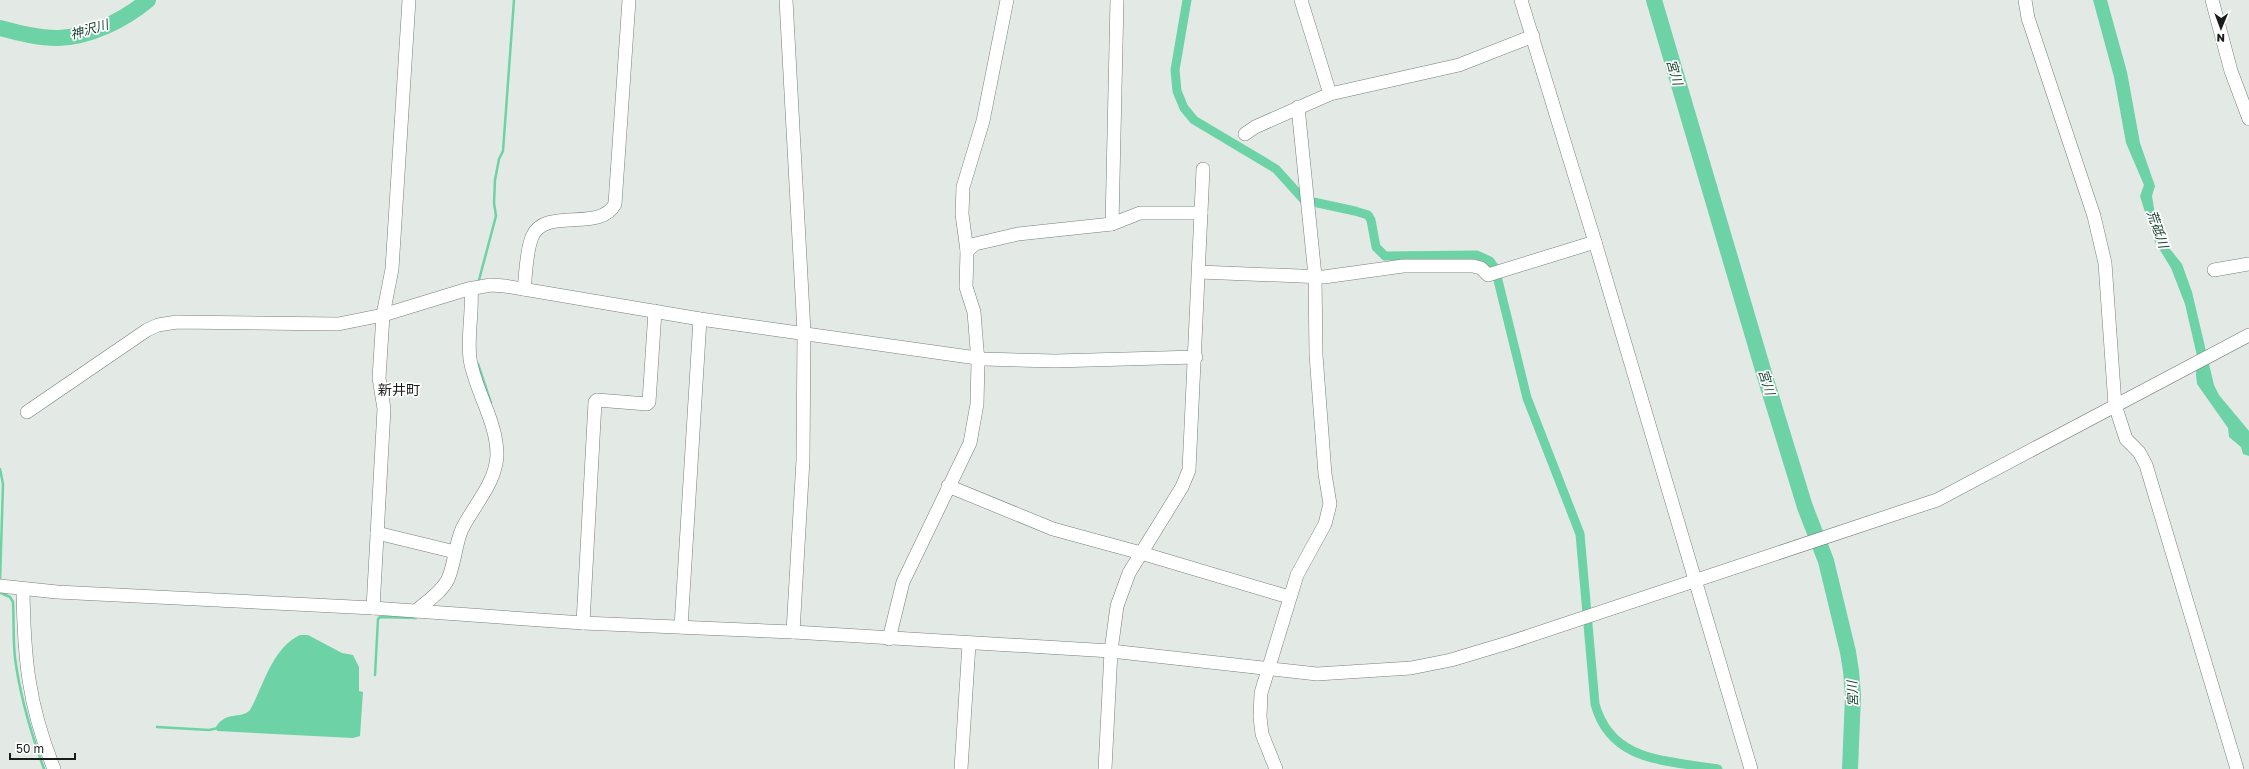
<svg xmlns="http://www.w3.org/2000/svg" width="2249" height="769" viewBox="0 0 2249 769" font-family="'Golos Text','Noto Sans JP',sans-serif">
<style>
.water{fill:#6dd2a5}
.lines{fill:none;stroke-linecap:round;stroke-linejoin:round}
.stream{stroke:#6dd2a5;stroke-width:2.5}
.canal{stroke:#6dd2a5;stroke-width:9}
.river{stroke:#6dd2a5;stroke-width:16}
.minor-casing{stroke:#787f7b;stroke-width:14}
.minor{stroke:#fff;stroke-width:13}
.labels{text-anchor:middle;stroke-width:3.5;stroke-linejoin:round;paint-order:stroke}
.water-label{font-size:13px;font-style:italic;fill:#194532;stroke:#fff}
.quarter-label{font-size:14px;fill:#1a1c1b;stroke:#fff}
</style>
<rect width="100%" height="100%" fill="#e3eae6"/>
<g class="water">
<polygon points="2093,0 2107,0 2127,72 2140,143 2155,186 2152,196 2155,214 2170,249 2182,264 2192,292 2214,385 2219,395 2249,431 2249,456 2243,454 2241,447 2229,437 2228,428 2197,384 2196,375 2197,356 2185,304 2171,268 2155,242 2144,209 2140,196 2144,185 2126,143 2114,77"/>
<path d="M300,635H308L342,653L353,655L359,667V691L363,692L360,736L353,738L217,731L216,727C227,710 240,720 250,710C264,685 272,648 300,635Z"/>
</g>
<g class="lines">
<g class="stream">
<polyline points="479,280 496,216 494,203 495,180 499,159 503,151 514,0"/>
<polyline points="478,364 491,403"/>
<polyline points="0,469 3,484 0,582"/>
<path d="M0,591L1,593L10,597L13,602C14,621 13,640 15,658C20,697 31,733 44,769"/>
<polyline points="375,675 378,619 380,617 416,618"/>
<polyline points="157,727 209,730 218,728"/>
</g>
<path class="canal" d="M1187,0L1175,70L1177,91L1184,108L1194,120L1276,169L1304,200L1355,211L1368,215L1371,220L1376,247L1385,256L1477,255L1490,261L1495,268L1527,398L1580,534L1595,704C1611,763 1667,760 1718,769"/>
<g class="river">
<polyline points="1654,0 1766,380 1805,507 1826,561 1848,652 1851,671 1853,696 1850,769"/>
<path d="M0,28C19,33 38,38 58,38C90,37 124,20 148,0"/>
</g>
<g class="minor-casing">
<g id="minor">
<polyline points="786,0 804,332 803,460 793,632"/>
<polyline points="1301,0 1330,94"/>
<polyline points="1521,0 1595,242 1751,769"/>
<polyline points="2025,0 2028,18 2094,216 2105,263 2115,405 2126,439 2139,452 2146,465 2237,769"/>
<polyline points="2212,0 2231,71 2249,119"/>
<polyline points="1245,134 1255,127 1330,94 1459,65 1533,36"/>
<polyline points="1112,224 1117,0"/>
<polyline points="967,251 975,244 1018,234 1112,224 1140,213 1201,213"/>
<polyline points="2214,270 2249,264"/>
<polyline points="1199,272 1324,277 1403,266 1473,266 1481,268 1488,275 1595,242"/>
<path d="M524,289C526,273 526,252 532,237C544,206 600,233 615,204L629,0"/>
<polyline points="27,412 147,330 158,325 177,322 338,324 383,315 468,289 491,285 505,286 700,319 984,359 1055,361 1196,357"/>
<polyline points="948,486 1053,529 1141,553 1289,597"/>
<polyline points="377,533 455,552"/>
<polyline points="0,586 57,592 373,608 583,623 793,632 1111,651 1317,674 1411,668 1451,660 1511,642 1937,500 2249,335"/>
<path d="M23,589C24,658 28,704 54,769"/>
<polyline points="373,608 384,409 379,378 383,315 392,269 409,0"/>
<path d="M416,611C426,602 442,592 448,579C455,563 455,545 462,529C474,505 496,483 497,455C497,421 475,391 470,359C467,337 473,311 471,289"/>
<polyline points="583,623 595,402 597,400 647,404 649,402 655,311"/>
<polyline points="681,627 700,319"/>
<polyline points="889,639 903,582 970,443 977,404 978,362 974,312 966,287 967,251 962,214 963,187 983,121 1007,0"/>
<polyline points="961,769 969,644"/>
<polyline points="1105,769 1111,651 1117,606 1129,573 1182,487 1189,470 1203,169"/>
<polyline points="1276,769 1262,734 1260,717 1261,693 1297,575 1325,524 1330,504 1325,474 1316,355 1315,276 1298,107"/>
</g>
</g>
<use href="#minor" class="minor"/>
</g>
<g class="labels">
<g class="water-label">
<text transform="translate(89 29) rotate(-16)" y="5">神沢川</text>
<text transform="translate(1675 72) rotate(74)" y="5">宮川</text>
<text transform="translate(2158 229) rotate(71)" y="5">荒砥川</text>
<text transform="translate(1767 382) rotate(73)" y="5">宮川</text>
<text transform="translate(1852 694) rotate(-92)" y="5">宮川</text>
</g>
<g class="quarter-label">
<text x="399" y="395">新井町</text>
</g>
</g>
<g transform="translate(2221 28) rotate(181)" stroke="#ffffff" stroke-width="3" paint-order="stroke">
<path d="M0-3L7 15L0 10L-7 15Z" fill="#1a1c1b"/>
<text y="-6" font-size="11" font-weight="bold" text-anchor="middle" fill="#1a1c1b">N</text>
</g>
<path d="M10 753v6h65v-6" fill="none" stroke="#1a1c1b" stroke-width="2"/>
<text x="16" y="753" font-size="12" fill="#1a1c1b" stroke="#ffffff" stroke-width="3" paint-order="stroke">50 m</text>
</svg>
